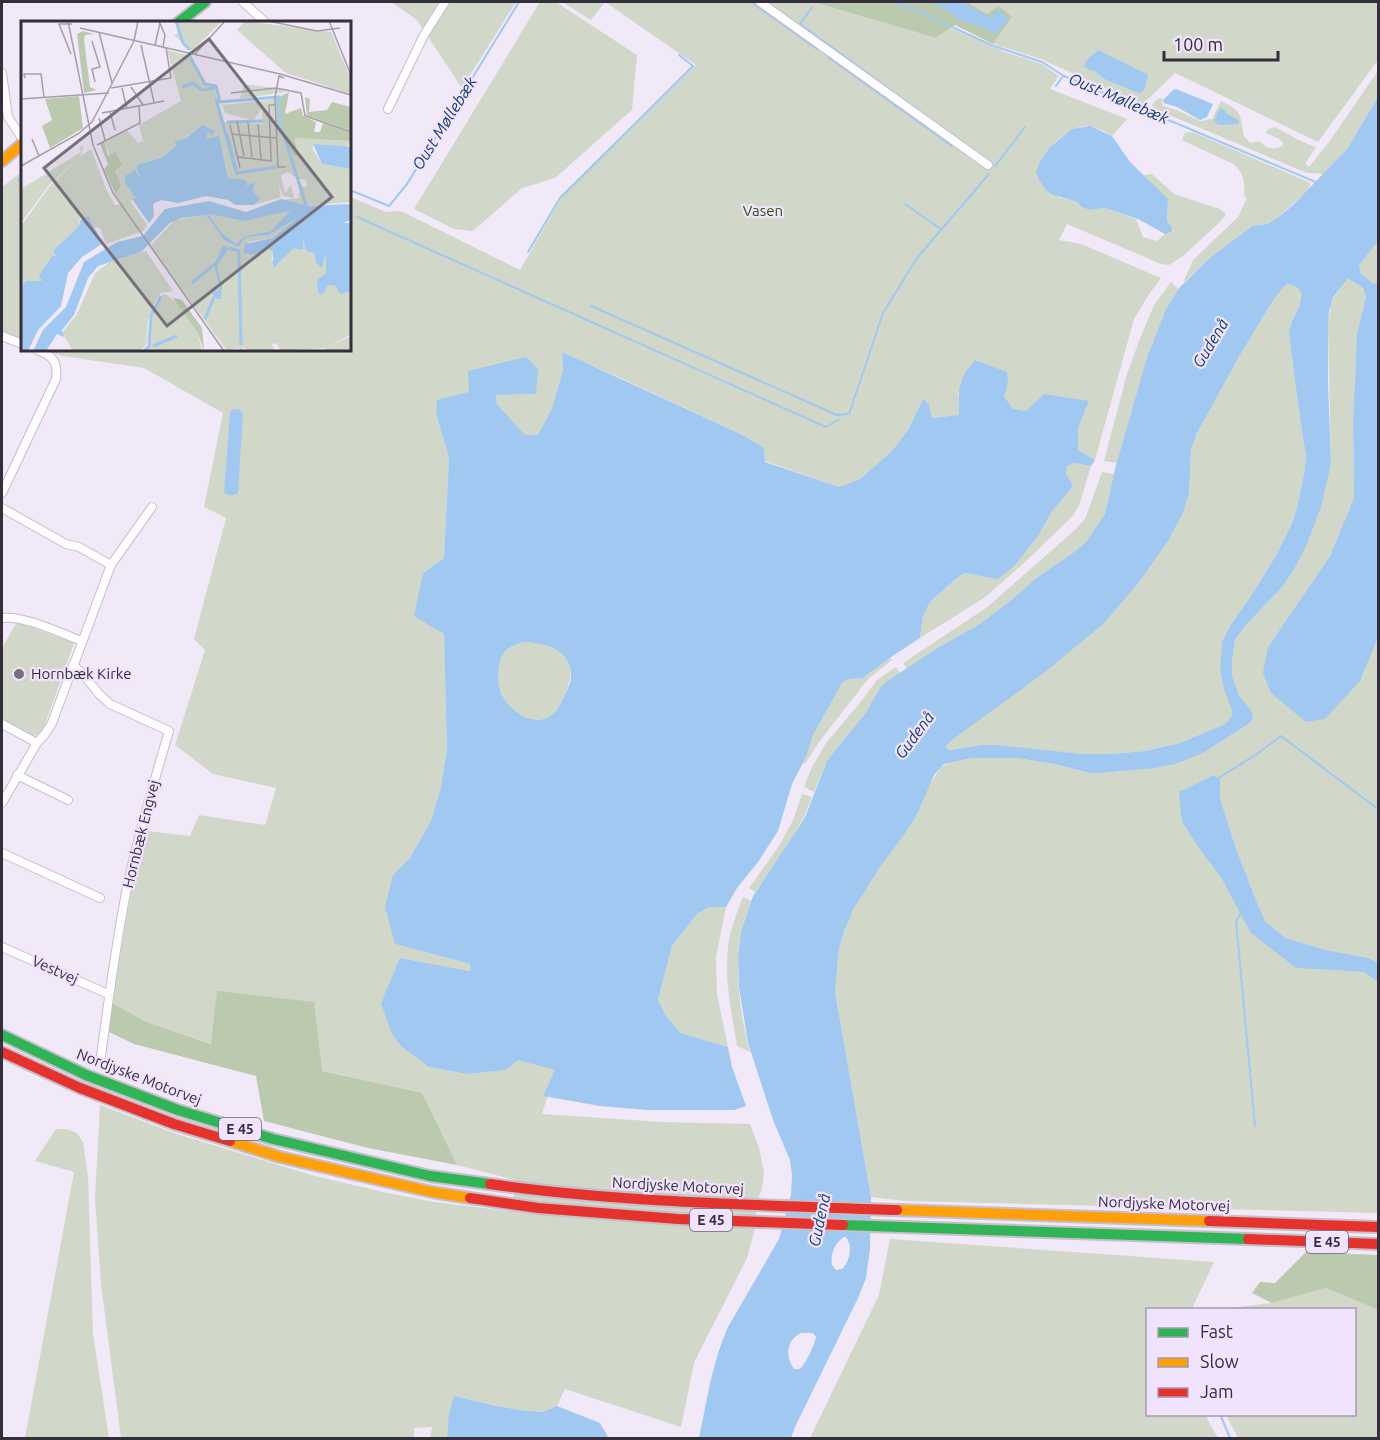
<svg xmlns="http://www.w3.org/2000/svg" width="1380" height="1440" viewBox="0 0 1380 1440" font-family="Ubuntu,sans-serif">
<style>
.green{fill:#d1d8ca;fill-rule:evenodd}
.forest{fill:#bbcaae}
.water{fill:#a0c8f0;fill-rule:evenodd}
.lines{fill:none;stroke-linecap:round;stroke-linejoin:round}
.stream{stroke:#a0c8f0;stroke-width:2}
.street-casing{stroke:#c5becb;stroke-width:10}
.fast-casing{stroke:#c5becb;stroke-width:14}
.slow-casing{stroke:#c5becb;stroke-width:14}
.jam-casing{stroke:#c5becb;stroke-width:14}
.street{stroke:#fdfcfe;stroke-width:8}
.fast{stroke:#30b455;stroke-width:10}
.slow{stroke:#ff9f0a;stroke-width:10}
.jam{stroke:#e5322d;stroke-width:10}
.poi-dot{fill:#766f7c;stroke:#f1e3fe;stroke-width:2}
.labels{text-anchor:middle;stroke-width:4.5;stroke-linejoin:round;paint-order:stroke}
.shield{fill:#f1e3fe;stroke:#6d6475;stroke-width:1.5}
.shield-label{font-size:14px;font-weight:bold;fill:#342d3a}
.park-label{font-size:15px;fill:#32500a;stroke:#f1e3fe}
.poi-label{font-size:15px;fill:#342d3a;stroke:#f1e3fe;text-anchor:start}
.street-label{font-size:15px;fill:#342d3a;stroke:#f1e3fe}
.water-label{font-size:16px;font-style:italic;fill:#144162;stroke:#f1e3fe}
.inset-river{fill:none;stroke:#a0c8f0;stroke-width:3}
.inset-road{fill:none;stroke:#a59eac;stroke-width:1.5}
.view{fill:#766f7c;fill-opacity:0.15;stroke:#766f7c;stroke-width:3}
.inset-edge{fill:none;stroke:#342d3a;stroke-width:3}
</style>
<rect width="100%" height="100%" fill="#f1e9f8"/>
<g class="green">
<polygon points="391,2 516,2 462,88 417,20"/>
<polygon points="540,2 556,2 637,55 632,110 555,178 522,188 473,231 454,229 414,209"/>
<path d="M562,2H813L936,38L950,28L1005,52L1042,64L1059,76L1050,89L1127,119L1112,136C1084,118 1072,127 1050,147L1058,197L1078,202L1082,207L1089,210L1105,208L1136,219L1143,237L1157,241L1165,234L1171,232L1167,221L1168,200L1143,175L1152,174L1174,194L1220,209L1226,214L1221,221L1183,256L1169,265L1161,264L1067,224L1059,240L1081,244L1161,278L1148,296L1134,319L1095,460L1078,450V428L1088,401L1026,411L1013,409L1004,396L1008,384L958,392L959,415L931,418L929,404L923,399L908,430L892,451L860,479L839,487L765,461L764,448L743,435L614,375L562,353L563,370L552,408L538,435H525L497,404L496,395L536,394L469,392L436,414L449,458L444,558L423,573L444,634L447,749L441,787L431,821L409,859L393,875L395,944L470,964V971L400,958L429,1067L467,1074L506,1070L518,1059L556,1070L542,1114L663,1122L750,1124L759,1148L764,1172L762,1189L758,1198L754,1232L747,1258L694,1363L681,1427L565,1389L557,1406L542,1412L520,1410L496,1406L454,1396L447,1438H430L432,1427L414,1428V1438H121L101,1284L95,1199L100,1105L177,1134L315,1176L383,1192L434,1202L508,1211L519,1181L457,1165L421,1093L322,1071L212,1044L147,1022L112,1003L131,892L147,831L190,836L199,815L265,825L276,788L213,774L175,745L205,650L194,639L226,518L204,507L223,413L144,368L62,356L47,350H350V197L386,212L401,211L520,270L563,195L696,65L605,2L591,20Z"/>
<path d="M967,2H1378V60L1318,142L1175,73L1142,105L1041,59L993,44L1011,17L987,14ZM1085,68L1148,78L1143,91L1138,93L1104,79L1096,72Z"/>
<path d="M1378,71V97L1347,149L1324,174L1307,173L1155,109L1152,105L1156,100L1160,98L1162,99L1163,106L1177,110L1200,121L1212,119L1221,101C1243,111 1240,115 1244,137L1251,143L1259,141C1266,148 1273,151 1282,146L1283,142L1279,139L1266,133L1268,129L1275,127C1289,134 1302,143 1316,147L1305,164L1309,167L1329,142Z"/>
<path d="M1187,132L1195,133L1311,183L1307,191L1276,219L1266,224L1252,226L1211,257L1183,283L1193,260L1238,217L1247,198L1244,196C1245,183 1244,172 1233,164L1182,140L1184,134Z"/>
<polygon points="20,173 22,173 22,340 2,331 2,187"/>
<polygon points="1378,241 1378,281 1374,285 1361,274 1358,265"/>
<path d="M1346,279L1352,281L1363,288L1366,296L1357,334L1353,419L1354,498L1330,556L1268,647L1360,681L1378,638V963L1369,958L1326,950L1284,938L1265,921L1256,900L1236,849L1220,798V780L1182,822C1216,875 1255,920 1296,968L1365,972L1378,982V1213L905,1201L871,1197L835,992L839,949L843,934L853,910L880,866L906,832L916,817L928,787L941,767L952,762L971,758H1017L1054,764L1090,773L1117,772L1203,753L1250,723L1232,676V662L1235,640L1245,626L1283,586L1293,571L1331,463L1328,327L1331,303Z"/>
<polygon points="1171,282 1178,289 1166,309 1147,357 1117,463 1104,461 1127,374 1139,341 1154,305"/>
<path d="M1287,284C1318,288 1289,316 1289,333C1290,346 1293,360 1294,374C1298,402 1301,429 1306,456L1304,474L1297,508L1292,523L1277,554L1251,596L1230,626L1222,642L1220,670L1232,711V716L1225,724L1180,743L1145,751L1111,754H1082L982,745L950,750L947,749L946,746L951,740L1140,581L1168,541L1183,513L1189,494L1191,450L1197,433L1240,355L1274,299L1282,289Z"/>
<polygon points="1074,463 1091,466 1079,506 1073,516 1025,562 984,598 920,638 923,616 930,602 957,578 965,573 975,574 1038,536 1051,513 1073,486 1066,473 1067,466"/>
<polygon points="1102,472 1114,474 1105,514 1086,542 1074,552 1035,579 1014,598 980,624 939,647 907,669 903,663 986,608 1076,529 1085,519"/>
<polygon points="17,622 74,643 43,730 37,735 31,736 2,720 2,648"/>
<path d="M523,642C560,643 582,657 564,696C561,703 558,710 552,715C533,729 506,709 500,690C497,682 498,661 503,654C508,647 515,645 523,642Z"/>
<polygon points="890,658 892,660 868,679 819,742 805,764 803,762 807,755 813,735 842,683 849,679 863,678"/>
<polygon points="896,667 900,673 880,688 865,714 833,753 827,761 814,792 804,787 811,769 826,743 863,699 877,680"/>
<path d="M802,794L812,797C800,832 776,862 755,892L749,888L779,846L793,820Z"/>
<path d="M743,897L751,901C748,911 743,922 741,932C734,966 740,1018 750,1052L737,1046C732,1013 724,980 728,947C730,929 737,913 743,897Z"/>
<polygon points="709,907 726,907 716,958 717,994 728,1047 681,1033 666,1016 658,1000 672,946 697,914"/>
<polygon points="56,1129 67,1129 77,1133 83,1142 88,1176 93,1334 109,1438 25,1438 74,1172 35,1161"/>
<polygon points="890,1239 1214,1262 1192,1309 1148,1310 1148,1414 1205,1415 1218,1438 810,1438 879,1295"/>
<polygon points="1326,1288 1378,1310 1378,1438 1238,1438 1226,1415 1354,1414 1354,1310 1214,1310 1272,1303"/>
</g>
<g class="forest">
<polygon points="813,2 967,2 987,14 999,6 1012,17 993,44 955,25 936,38"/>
<polygon points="217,991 314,1002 322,1071 422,1093 457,1165 368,1148 264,1121 256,1076 134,1044 109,1032 112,1003 147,1022 211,1044"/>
<polygon points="1306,1252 1378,1255 1378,1310 1326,1288 1272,1303 1252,1293 1260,1282 1275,1283"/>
</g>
<g class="water">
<path d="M929,2C940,1 952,4 961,2L989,17L999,10L1008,20L996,34L992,33L983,27L959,20L944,8Z"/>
<polygon points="1098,50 1147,74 1148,78 1143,92 1138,93 1104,79 1096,72 1085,68 1084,65 1088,59"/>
<polygon points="1176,89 1213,104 1207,117 1200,120 1177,107 1164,103 1163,100 1173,90"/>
<path d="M1378,97V241L1359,265L1361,274L1374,284L1378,281V638L1360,681L1325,719L1306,722L1271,693L1263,673L1268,647L1330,556L1354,498L1353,419L1357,334L1366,296L1363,288L1352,281L1347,279L1333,298L1329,311L1328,327V383L1331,463L1322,504L1307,544L1293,571L1283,586L1245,626L1235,640L1232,662V676L1239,695L1252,712L1253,718L1250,723L1203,753L1175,764L1154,768L1102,773H1090L1054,764L1017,758H971L944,764L934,775L916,817L906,832L880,867L853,910L843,934L839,949L835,992L871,1197L870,1249L866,1278L858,1298L795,1427L791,1438H699C707,1401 712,1362 728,1327L779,1239L791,1195L792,1175L790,1160L773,1120L748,1043L739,987L738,957L741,931L753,896L799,827L806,815L827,761L833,753L865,714L880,688L886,682L939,647L980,624L1014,598L1035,579L1074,552L1086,542L1105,514L1115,469L1147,357L1166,309L1179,288L1211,257L1252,226L1267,224L1276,219L1293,205L1347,149ZM1287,284C1318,289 1289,317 1289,333C1290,346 1293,360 1294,374C1298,401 1301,429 1306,456L1304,474L1297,508L1292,523L1277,554L1251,596L1230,626L1222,642L1220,670L1224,689L1232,711V716L1225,724L1180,743L1145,751L1111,754H1082L997,745H982L950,750L947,749L946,746L952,740L1045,672L1103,624L1140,581L1168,541L1183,513L1189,494L1191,450L1197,433L1240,355L1274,299L1282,289ZM844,1237H846C853,1246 850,1261 842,1269L836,1270L832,1265C830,1254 835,1243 844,1237ZM801,1333C807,1333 813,1331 816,1337C815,1344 805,1366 799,1369C797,1369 795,1369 794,1369C785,1357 786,1340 801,1333Z"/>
<polygon points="1220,108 1225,110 1226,113 1238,120 1239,123 1238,124 1220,125 1215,123 1214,121"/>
<polygon points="1090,126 1112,136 1130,162 1168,199 1167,221 1172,228 1171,232 1165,234 1138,219 1105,208 1089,210 1082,207 1077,202 1051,194 1045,189 1039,180 1036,172 1040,162 1050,147 1072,129"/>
<path d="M562,352L743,435L764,448L765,462L839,487L860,479L892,451L908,430L923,399L929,404L932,418L959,415C958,391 958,379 975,360L1007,372L1008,384L1004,396L1013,409L1026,411L1044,394L1089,401L1078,428V450L1095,460L1091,466L1074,463L1067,466L1066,473L1073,486L1051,513L1038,536L1015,565L998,579L965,573L957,578L930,602L923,616L920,638L894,655L863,678L849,679L842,683L813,735L807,755L792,784L778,831L758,862L737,888L726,907H709L697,914L672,946L658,1000L666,1016L681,1033L728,1047L732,1067L746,1106L734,1110H647L600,1106L543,1096L555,1070L518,1060L506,1070L467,1074L429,1067L402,1047L392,1034L381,1003L400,958L470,971V964L395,944L385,907L393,875L409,859L431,821L441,787L447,749L444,634L414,616L423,573L444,558L449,458L436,414L437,400L469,392L468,371L526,357L538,369L536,394L496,395L497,404L525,435H538L552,408L563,370ZM523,642C544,643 570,648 571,674C572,681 567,690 564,696C561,703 558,710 552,715C533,729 506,709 500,690C497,682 498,661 503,654C508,647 515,645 523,642Z"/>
<path d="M235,409L240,410L243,413L238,492C234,497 228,496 224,492L230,413L231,410Z"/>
<polygon points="1214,775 1220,780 1220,798 1236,849 1256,900 1265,921 1285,938 1326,950 1369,958 1378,963 1378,982 1364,972 1296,968 1251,933 1222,879 1199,848 1182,822 1179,792"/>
<polygon points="454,1396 496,1406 520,1410 542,1412 557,1406 600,1423 608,1437 616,1438 447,1438 449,1414"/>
</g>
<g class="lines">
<g class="stream">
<polyline points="751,2 817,49"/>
<polyline points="894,2 913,9 991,45 1042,62 1064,76 1318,183"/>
<polyline points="812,7 800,24 893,92"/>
<polyline points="828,57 952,146"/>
<polyline points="1056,86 1063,76"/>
<polyline points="903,99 946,131"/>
<polyline points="995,166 1025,127"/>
<polyline points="18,179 22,183"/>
<polyline points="350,190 389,206 407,184 519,2"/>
<polyline points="905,204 942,230"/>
<polyline points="357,217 826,427 840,419"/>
<polyline points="528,252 560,198 693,66 679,55"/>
<polyline points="591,306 837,415 849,414 883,313 917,258 989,174"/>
<polyline points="147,350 148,350"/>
<polyline points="1217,779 1257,754 1281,736 1378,809"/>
<polyline points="1242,912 1236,921 1255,1126"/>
<polyline points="1220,1414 1230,1438"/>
</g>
<g class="street-casing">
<g id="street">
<polyline points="243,2 265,22"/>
<polyline points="760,2 988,165"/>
<polyline points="2,73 8,117 22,138"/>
<polyline points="388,109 424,35 445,2"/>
<polyline points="2,336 22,344"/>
<path d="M2,493L56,379C58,361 53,356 37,350"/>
<polyline points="2,508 66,544 79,547 111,565"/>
<path d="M2,618C24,615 60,633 82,641"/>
<path d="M73,665L83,674L99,694L110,704L169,731C154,782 139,832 128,883C116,940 109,998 101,1056"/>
<polyline points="2,724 37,743"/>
<polyline points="17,775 68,800"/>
<polyline points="2,803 37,743 45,734 52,723 111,565 152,507"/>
<polyline points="2,853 100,898"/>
<polyline points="2,947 108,994"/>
</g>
</g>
<g class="fast-casing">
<g id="fast">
<polyline points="179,22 205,2"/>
<polyline points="2,1035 86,1075 178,1110 273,1139 430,1176 490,1184"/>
<polyline points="843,1225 1248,1239"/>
</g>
</g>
<g class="slow-casing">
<g id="slow">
<polyline points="2,161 22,144"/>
<polyline points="230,1141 280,1157 432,1192 470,1198"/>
<polyline points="897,1210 1209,1221"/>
</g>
</g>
<g class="jam-casing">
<g id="jam">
<polyline points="2,1052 80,1088 174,1124 230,1141"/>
<path d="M490,1184C625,1203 761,1205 897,1210"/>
<polyline points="470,1198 538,1208 678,1219 843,1225"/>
<polyline points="1209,1221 1378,1227"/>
<polyline points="1248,1239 1378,1244"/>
</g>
</g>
<use href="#street" class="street"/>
<use href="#fast" class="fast"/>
<use href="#slow" class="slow"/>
<use href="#jam" class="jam"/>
</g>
<circle class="poi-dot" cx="19" cy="674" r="6"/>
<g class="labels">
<g class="shield">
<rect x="219" y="1118" width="42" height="22" rx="4.5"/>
<rect x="690" y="1209" width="42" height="22" rx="4.5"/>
<rect x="1306" y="1231" width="42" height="22" rx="4.5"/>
</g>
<g class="shield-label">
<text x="240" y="1134">E 45</text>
<text x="711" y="1225">E 45</text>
<text x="1327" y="1247">E 45</text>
</g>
<g class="park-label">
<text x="763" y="216">Vasen</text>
</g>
<g class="poi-label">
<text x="31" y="679">Hornbæk Kirke</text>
</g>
<g class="street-label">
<text transform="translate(141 834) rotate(-76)" y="5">Hornbæk Engvej</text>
<text transform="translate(55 970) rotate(24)" y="5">Vestvej</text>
<text transform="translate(139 1077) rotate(21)" y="5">Nordjyske Motorvej</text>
<text transform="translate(678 1186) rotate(3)" y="5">Nordjyske Motorvej</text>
<text transform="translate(1164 1204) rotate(2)" y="5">Nordjyske Motorvej</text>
</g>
<g class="water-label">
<text transform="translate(1119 98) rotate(23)" y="6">Oust Møllebæk</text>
<text transform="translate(444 123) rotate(-58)" y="6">Oust Møllebæk</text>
<text transform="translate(1210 343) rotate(-59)" y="6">Gudenå</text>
<text transform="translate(914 735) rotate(-53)" y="6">Gudenå</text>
<text transform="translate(819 1220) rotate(-78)" y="6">Gudenå</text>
</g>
</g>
<g transform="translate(21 21)">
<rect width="330" height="330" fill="#f1e9f8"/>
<path d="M155,0H201L171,30L153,14L159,11ZM224,0L310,11L330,58V73L265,52L216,9ZM146,29L170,35L184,63L193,65L203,101L242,103L241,87L232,100L204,92L201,84L255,78L271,135H276L274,117L330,120L326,127L292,124V129L301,143L330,148V181L286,185L281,170L284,184L261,179L278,177L279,159L281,166H286L285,159L278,158L274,144L275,157L267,151L260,154L264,172L270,164L273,177L262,175L257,160L260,176L233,184L232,168L207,157L198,114L186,118L187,110L179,105L142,136L123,141L115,147L119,158L104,157L115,177L109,180L126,204L122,210L85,223L79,207L74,206L68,195L60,198L59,195L58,205L34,229L37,237L33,234L19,254L22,260H5L0,265V205L29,165L59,136L28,164L0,202V168L60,131L58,126L63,125L59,135L70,128L85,168L94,184L99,183L95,174L100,164L83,120L106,109L117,122L122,120L118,104L160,80ZM223,63L254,67L265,71L219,78ZM268,190L271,192L250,210L224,215L215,223L201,212L187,193L223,200ZM185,194L203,219L217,226L225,216L248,214L276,197L252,217L227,221L238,233L246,228L253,230L250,239L257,243L262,234L273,226L278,228L283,217L301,246L305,232V253L330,251V313L307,326L330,315V330H304V327L260,330L255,322L251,323L254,330H227L222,326V330L217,327L206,330L129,225L154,199ZM125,230L152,270L140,272L135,279L127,300L125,325L117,330H52L41,312L56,293L74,252L89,241ZM145,273L159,285L177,312L181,330H125L130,327L126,321L129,298L141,274Z" fill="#d1d8ca"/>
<path d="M62,10L73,13L64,14L63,19L69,66L76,69L63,72L56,13ZM268,71L264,93L280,87L282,95L295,101L293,111H299L302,102L330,112V120L274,117L276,135H272L256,101L255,78ZM58,75L62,107L29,127L21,105L31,99L24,78ZM284,76L289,78L288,91L306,89L311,81L330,86V110L286,95ZM83,120L87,135L94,131L101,143L94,150L100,164L95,174L83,148L87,143L79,123ZM152,277L161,279L181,307L183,330L177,312Z" fill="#bbcaae"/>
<path d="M181,104L194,110L191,114L187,110L186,118L198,114L207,157L225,159L226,165L234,161L232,170L239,178L232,184H214L207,179L185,175L157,182L140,179L132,183L133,195L128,202L111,178L115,177L104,162V155L114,149L119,158L115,147L118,143L142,136L155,125L154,120L164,118ZM292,123L330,126V148L301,143ZM260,178L289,185L330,183V199L322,202H330L329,270L319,273L315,265L307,264L302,273L297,272L296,259L305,252V232L301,247L295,241L293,232L285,230L282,218V229L273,227L252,247V230L246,228L231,234L222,232L224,223L252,217L276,197L248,214L225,216L217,226L203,219L185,194L160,197L149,202L120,231L77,245L67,257L53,294L41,309L43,316L36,313L25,330H12L22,309L45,286L63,241L96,221L122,215L144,188L188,180L225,191ZM269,190L250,210L224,215L215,223L201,212L187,193L223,200ZM61,193L60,198L68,195L81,223L61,236L47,252L40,285L17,309L7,330H0V265L5,260H21L18,254L32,234L36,236L32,230L58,205ZM202,224L208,227L196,245L201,265L200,278H196L191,272L199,267L193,244Z" fill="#a0c8f0" fill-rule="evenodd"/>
<path class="inset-river" d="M155,0L162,22L169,29M169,36L184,63L195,65L199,81L258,76V99L285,184M161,66L172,62L181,69L193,67M195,78L215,151M206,101L242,100M206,113L216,152L255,146M208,227L218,230L220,324M171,262L195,242M184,298L193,276M132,325L156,315M123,330L128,326L130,295L140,275"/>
<path class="inset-road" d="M47,0L72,124L92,172L203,330M138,0L144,14L142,26M247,0L296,10L319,7M308,0L330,54M59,7L259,53L330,74M78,11L91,62M71,20L79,46L71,48L74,61M113,20L117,0M120,24L133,81M134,24L139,2M50,33L38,3H51M174,33L204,0M4,57L3,53H20L23,76M263,57L258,55L254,76L257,146H265M110,66L122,84M90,67L150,57L145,27M101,67L106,88M210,72L255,67L280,72L284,95L330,111M0,78L88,72M89,91L94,109M81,92L143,80M78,97L84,119M216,100L223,135M227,102L231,136M237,103L240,138M209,104L219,147M211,113L256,117M11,118L18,135M76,124L119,102L118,85M217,136L251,140M250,139L248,84H255M0,145L57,113L71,101L113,20"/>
<path class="view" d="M188,18L311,176L146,305L23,147Z"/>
<rect width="330" height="330" class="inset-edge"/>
</g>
<rect width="1380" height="1440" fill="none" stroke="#342d3a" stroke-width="6"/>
<rect x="1146" y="1308" width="210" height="108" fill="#f1e3fe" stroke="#a59ab0" stroke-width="1.5"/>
<rect x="1158" y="1328" width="30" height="9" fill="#30b455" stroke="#a59ab0" stroke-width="1.5"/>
<text x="1200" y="1338" font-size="18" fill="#342d3a">Fast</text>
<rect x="1158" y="1358" width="30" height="9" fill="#ff9f0a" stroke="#a59ab0" stroke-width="1.5"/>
<text x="1200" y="1368" font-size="18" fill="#342d3a">Slow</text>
<rect x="1158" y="1388" width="30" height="9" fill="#e5322d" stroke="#a59ab0" stroke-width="1.5"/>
<text x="1200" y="1398" font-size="18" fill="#342d3a">Jam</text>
<path d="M1164 51v9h114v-9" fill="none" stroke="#342d3a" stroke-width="3"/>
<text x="1173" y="51" font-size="18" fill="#342d3a" stroke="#f1e3fe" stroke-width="4.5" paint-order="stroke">100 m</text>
</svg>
